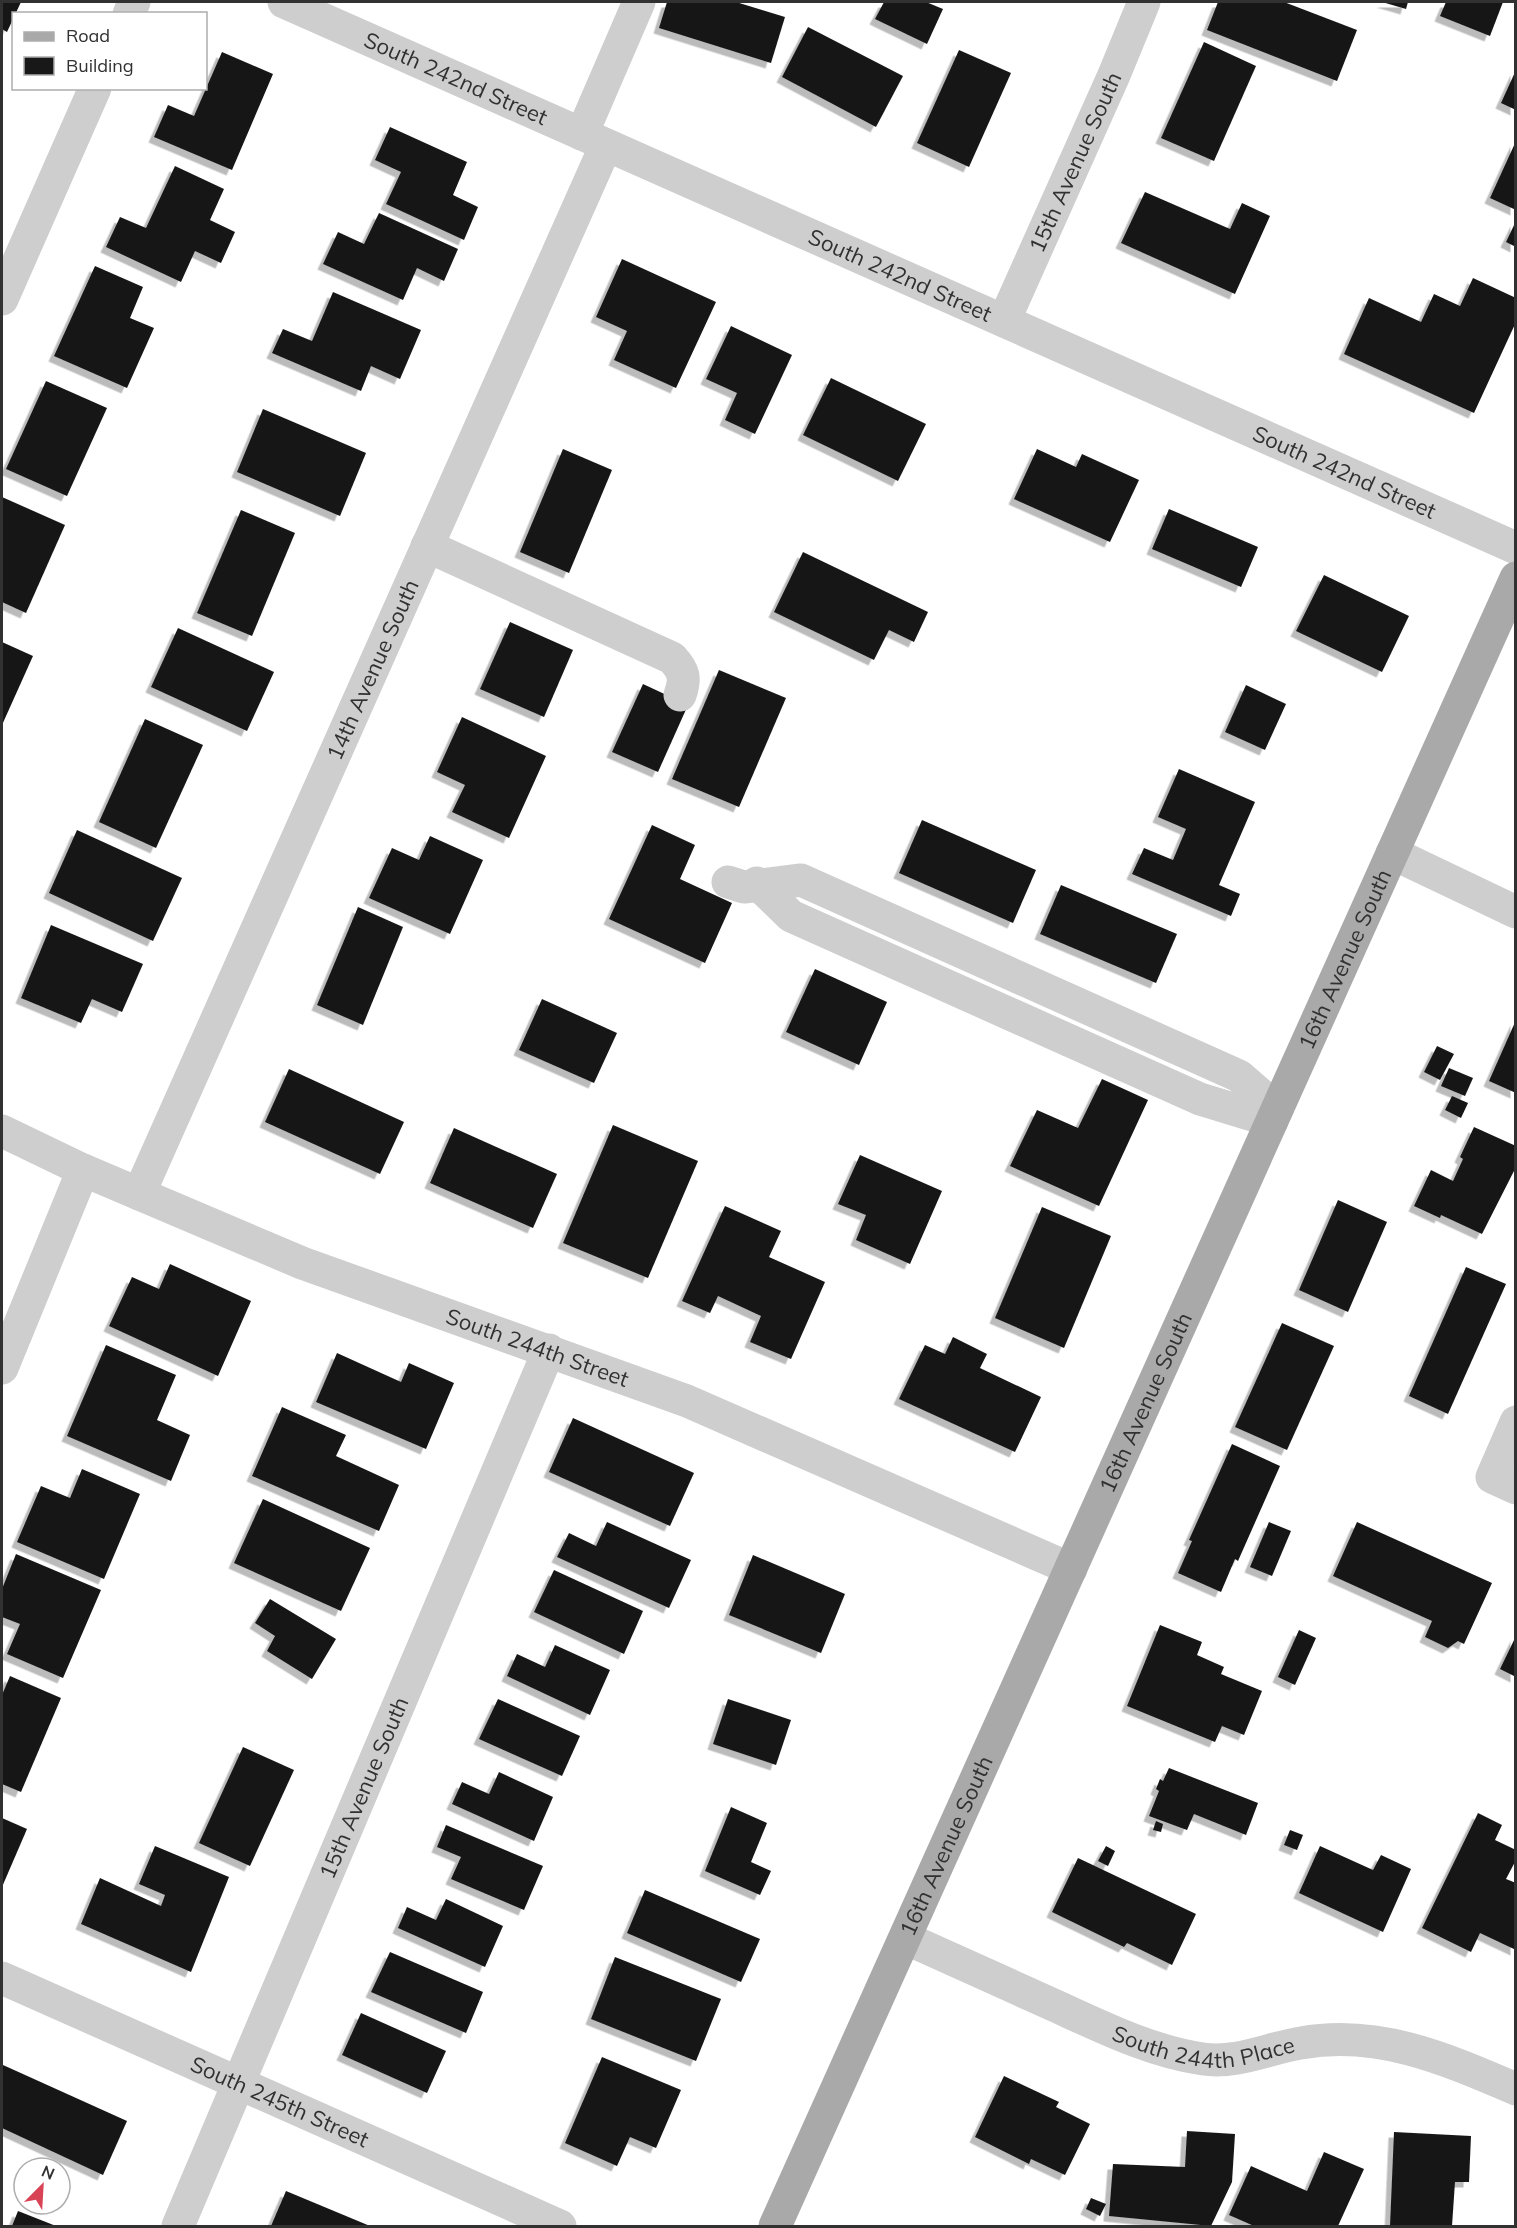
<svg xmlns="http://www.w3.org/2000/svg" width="1517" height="2228" viewBox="0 0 1517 2228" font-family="Mulish,sans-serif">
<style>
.building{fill:#181818;filter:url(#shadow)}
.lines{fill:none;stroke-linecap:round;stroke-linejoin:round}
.minor{stroke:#cecece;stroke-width:33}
.major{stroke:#a9a9a9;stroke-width:33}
.labels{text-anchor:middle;stroke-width:6;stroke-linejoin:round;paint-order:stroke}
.street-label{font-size:22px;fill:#313131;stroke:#fff}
</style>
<defs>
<filter id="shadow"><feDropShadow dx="-5.5" dy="5.5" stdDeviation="0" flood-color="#0004"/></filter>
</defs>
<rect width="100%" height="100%" fill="#fff"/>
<g class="building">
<polygon points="2,2 21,2 7,32 2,29"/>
<polygon points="667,2 736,2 785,17 771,63 659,28"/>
<polygon points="884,2 926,2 943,9 927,44 875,19"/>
<polygon points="1218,2 1284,2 1357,30 1337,81 1207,30"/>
<polygon points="1382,2 1408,2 1406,9"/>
<polygon points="1446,2 1503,2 1490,36 1440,16"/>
<polygon points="808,27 903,76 876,127 782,77"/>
<polygon points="1204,42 1256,66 1214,161 1161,138"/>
<polygon points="959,50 1011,73 969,167 917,143"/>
<polygon points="222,52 273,74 232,170 154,137 168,105 194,116"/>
<polygon points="1516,70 1516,110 1501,103"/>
<polygon points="390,127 467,162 453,195 478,207 464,240 386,204 401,172 375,160"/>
<polygon points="1516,141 1516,210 1490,198"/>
<polygon points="175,166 224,189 210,220 235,232 221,263 195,251 181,282 106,247 120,217 146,228"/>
<polygon points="1145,192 1230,229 1242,203 1270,216 1235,294 1121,243"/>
<polygon points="379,213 458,249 444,281 417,268 403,300 323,264 338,232 364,244"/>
<polygon points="1516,221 1516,247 1506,242"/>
<polygon points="622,259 716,302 676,388 614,360 627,331 596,317"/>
<polygon points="95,266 143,287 130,318 154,328 127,388 54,356"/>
<polygon points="1473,278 1516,298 1516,322 1474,413 1344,354 1369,298 1421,322 1434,294 1460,306"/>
<polygon points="333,292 421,330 400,379 371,366 361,391 272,353 283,329 312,341"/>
<polygon points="731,326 792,355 755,434 725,420 737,393 706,379"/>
<polygon points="831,378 926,424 898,481 803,435"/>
<polygon points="46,381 107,408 67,496 6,469"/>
<polygon points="263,409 366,453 340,516 237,472"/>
<polygon points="563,449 612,470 569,573 520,552"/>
<polygon points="1037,449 1076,467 1082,454 1139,480 1110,542 1014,499"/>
<polygon points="2,497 65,525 26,613 2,602"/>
<polygon points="1169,509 1258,547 1241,587 1152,549"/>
<polygon points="241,510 295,533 252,636 197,613"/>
<polygon points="803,552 928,612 914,642 889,630 874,660 774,612"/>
<polygon points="1324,575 1409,616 1382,672 1296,631"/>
<polygon points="510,622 573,650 544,717 480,689"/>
<polygon points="178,628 274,672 247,731 151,687"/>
<polygon points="2,642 33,656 2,725"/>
<polygon points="719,670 786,698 739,807 672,779"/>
<polygon points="643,684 688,705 658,772 612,752"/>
<polygon points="1246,685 1286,704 1265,750 1225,732"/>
<polygon points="462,717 546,756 509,838 452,812 465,785 437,772"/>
<polygon points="145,719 203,745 156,848 99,822"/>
<polygon points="1179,769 1255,802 1219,885 1240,894 1231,916 1132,874 1144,848 1173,860 1186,829 1158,817"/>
<polygon points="922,820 1036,870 1013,923 899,873"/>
<polygon points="652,825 695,845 680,879 732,903 705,963 609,919"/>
<polygon points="77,830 182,878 153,941 49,893"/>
<polygon points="430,836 483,860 450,934 369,898 392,848 419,860"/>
<polygon points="1061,885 1177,934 1156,983 1040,934"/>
<polygon points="358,907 403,927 363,1025 317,1005"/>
<polygon points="51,925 143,964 122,1012 92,999 81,1023 21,998"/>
<polygon points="815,969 887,1002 859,1065 786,1032"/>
<polygon points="542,999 617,1033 594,1083 519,1050"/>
<polygon points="1516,1020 1516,1093 1489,1081"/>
<polygon points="1437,1046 1454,1054 1440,1080 1424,1072"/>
<polygon points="1449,1068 1473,1078 1465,1096 1441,1086"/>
<polygon points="289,1069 404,1122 380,1174 265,1122"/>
<polygon points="1102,1079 1148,1100 1099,1206 1010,1166 1037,1110 1078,1128"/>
<polygon points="1452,1096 1468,1103 1461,1118 1445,1110"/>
<polygon points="613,1125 698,1161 648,1278 563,1243"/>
<polygon points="1474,1127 1516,1146 1516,1167 1482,1234 1441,1215 1440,1218 1414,1206 1431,1170 1453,1181 1463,1159 1460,1157"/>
<polygon points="454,1128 557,1174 533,1228 430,1183"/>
<polygon points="860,1155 942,1191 910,1264 856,1240 866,1215 838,1204"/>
<polygon points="1338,1200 1387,1222 1348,1312 1299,1290"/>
<polygon points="725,1206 781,1231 769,1257 825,1282 791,1359 750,1342 761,1316 718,1296 710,1313 682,1301"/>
<polygon points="1042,1207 1111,1236 1064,1348 995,1318"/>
<polygon points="170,1264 251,1301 218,1376 109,1326 132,1277 159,1289"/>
<polygon points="1466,1267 1506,1284 1448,1414 1409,1396"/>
<polygon points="1282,1323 1334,1346 1287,1450 1235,1427"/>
<polygon points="953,1337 987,1354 980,1368 1041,1397 1015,1452 899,1399 925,1345 945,1354"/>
<polygon points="106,1345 176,1375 157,1420 190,1435 171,1481 67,1436"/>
<polygon points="337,1353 401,1382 409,1363 454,1383 426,1449 316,1402"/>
<polygon points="282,1407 346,1435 336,1456 399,1485 379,1531 252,1476"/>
<polygon points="573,1418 694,1473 670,1526 549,1472"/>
<polygon points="1232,1444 1280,1466 1238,1561 1235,1559 1221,1592 1178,1573 1192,1541 1189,1540"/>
<polygon points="82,1469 140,1494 104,1579 17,1542 41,1486 70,1498"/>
<polygon points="263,1499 370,1548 341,1611 234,1563"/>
<polygon points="607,1522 691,1560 669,1608 557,1557 569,1533 596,1546"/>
<polygon points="1269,1522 1291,1531 1272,1576 1250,1567"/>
<polygon points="1357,1522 1492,1583 1464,1644 1458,1641 1448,1648 1425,1637 1432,1621 1333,1576"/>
<polygon points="16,1554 101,1590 63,1678 7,1654 20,1624 2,1617 2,1589"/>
<polygon points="753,1555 845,1594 821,1653 729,1615"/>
<polygon points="554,1570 643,1611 624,1654 534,1612"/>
<polygon points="270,1599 336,1639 312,1679 267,1651 275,1636 255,1623"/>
<polygon points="1160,1625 1202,1642 1197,1655 1224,1667 1221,1674 1262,1691 1244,1735 1222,1726 1215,1742 1127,1706"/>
<polygon points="1299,1630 1316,1638 1295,1685 1278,1677"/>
<polygon points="1516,1636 1516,1677 1500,1669"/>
<polygon points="555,1645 610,1670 590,1715 507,1676 517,1654 545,1667"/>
<polygon points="10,1676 61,1698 21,1792 2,1784 2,1695"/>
<polygon points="498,1699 580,1736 562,1776 479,1739"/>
<polygon points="728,1699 791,1720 776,1765 713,1744"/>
<polygon points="243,1747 294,1770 250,1866 199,1843"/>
<polygon points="1169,1768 1258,1803 1246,1835 1194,1814 1187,1830 1149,1816 1159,1791 1156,1789 1160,1779 1163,1781"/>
<polygon points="499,1772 553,1797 534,1841 452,1804 462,1782 489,1794"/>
<polygon points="731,1807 767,1823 751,1862 771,1871 760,1895 705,1871"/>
<polygon points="1478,1813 1502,1825 1495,1840 1516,1850 1516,1860 1506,1879 1516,1883 1516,1950 1480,1933 1471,1952 1422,1928"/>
<polygon points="2,1818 27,1829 2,1887"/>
<polygon points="1156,1821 1163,1824 1161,1832 1153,1830"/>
<polygon points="446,1825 543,1866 524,1910 451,1879 461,1857 437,1847"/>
<polygon points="1290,1830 1303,1835 1297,1850 1284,1845"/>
<polygon points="155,1846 229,1877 191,1972 81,1924 100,1878 161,1906 165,1895 139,1884"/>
<polygon points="1106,1846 1115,1851 1108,1866 1098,1861"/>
<polygon points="1320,1846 1373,1870 1381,1855 1411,1869 1383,1932 1299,1893"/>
<polygon points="1078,1858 1196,1914 1172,1965 1127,1943 1124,1947 1052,1912"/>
<polygon points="645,1890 760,1939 741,1982 627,1933"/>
<polygon points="446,1899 503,1926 485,1967 398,1928 407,1907 436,1920"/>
<polygon points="390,1952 483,1992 466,2033 371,1992"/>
<polygon points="615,1957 721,1999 696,2061 591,2019"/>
<polygon points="361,2013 446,2051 427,2093 342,2055"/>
<polygon points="602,2057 681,2090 656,2148 630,2137 617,2166 565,2143"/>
<polygon points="3,2065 127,2121 103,2175 2,2128"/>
<polygon points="1004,2076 1059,2102 1056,2107 1090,2124 1065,2175 1031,2159 1029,2164 975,2137"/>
<polygon points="1187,2131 1235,2134 1232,2182 1211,2226 1109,2216 1113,2164 1185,2167"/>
<polygon points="1394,2132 1471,2136 1469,2182 1455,2182 1452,2226 1390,2226"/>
<polygon points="1324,2152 1364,2169 1338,2226 1254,2226 1229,2215 1251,2166 1307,2191"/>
<polygon points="286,2191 370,2226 271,2226"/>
<polygon points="1091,2198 1106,2204 1100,2216 1086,2209"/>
<polygon points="18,2211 56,2226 12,2226"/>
</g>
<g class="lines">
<g class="minor">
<path id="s1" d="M284,2L1516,548"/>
<polyline points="129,14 134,2"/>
<polyline points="582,134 639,2"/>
<polyline points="2,299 95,88"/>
<path id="s2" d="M1004,321L1114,75L1144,2"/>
<path d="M427,546L672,658C684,671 686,678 680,695"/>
<polyline points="1392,853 1516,912"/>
<polyline points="728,882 744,887 801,880 1239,1076 1277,1109"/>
<polyline points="757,883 791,916 1200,1099 1272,1121"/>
<path id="s3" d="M2,1131L83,1170L302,1263L687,1401L1071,1569"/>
<path id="s4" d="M139,1194L606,145"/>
<polyline points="2,1368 83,1170"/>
<polyline points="1516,1422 1492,1477 1516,1488"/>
<path id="s5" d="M905,1938C956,1961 1007,1984 1058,2007C1104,2028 1153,2052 1203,2059C1237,2064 1269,2048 1301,2043C1378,2029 1446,2059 1516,2089"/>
<path id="s6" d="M2,1978L560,2226"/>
<path id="s7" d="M178,2226L549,1350"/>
</g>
<path class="major" id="s8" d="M775,2226L1516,578"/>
</g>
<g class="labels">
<g class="street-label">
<text dy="8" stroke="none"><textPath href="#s1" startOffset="188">South 242nd Street</textPath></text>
<text dy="8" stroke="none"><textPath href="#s2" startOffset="174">15th Avenue South</textPath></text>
<text dy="8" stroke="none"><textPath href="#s1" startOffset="674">South 242nd Street</textPath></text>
<text dy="8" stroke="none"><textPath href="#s1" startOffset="1160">South 242nd Street</textPath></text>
<text dy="8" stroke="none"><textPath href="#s4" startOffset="574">14th Avenue South</textPath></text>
<text dy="8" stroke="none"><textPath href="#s8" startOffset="1389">16th Avenue South</textPath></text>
<text dy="8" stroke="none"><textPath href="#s3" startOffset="578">South 244th Street</textPath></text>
<text dy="8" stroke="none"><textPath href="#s8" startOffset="903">16th Avenue South</textPath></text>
<text dy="8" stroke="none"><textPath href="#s7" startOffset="476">15th Avenue South</textPath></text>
<text dy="8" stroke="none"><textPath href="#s8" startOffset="417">16th Avenue South</textPath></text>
<text dy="8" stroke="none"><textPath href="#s5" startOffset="322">South 244th Place</textPath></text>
<text dy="8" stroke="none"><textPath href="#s6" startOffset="304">South 245th Street</textPath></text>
</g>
</g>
<rect width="1517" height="2228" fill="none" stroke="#313131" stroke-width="6"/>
<rect x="12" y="12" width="195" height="78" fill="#ffffff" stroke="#adadad" stroke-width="1.5"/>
<rect x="24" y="32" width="30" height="9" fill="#a9a9a9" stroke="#adadad" stroke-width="1.5"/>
<text x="66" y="42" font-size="18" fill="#313131">Road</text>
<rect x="24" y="57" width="30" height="18" fill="#181818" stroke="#adadad" stroke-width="1.5"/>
<text x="66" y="72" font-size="18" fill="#313131">Building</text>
<g transform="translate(42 2186) rotate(24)"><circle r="28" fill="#ffffff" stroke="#adadad" stroke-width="1.5"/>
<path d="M0-4.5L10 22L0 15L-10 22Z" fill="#d84356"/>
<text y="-9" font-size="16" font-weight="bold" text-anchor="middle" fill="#313131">N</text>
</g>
</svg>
